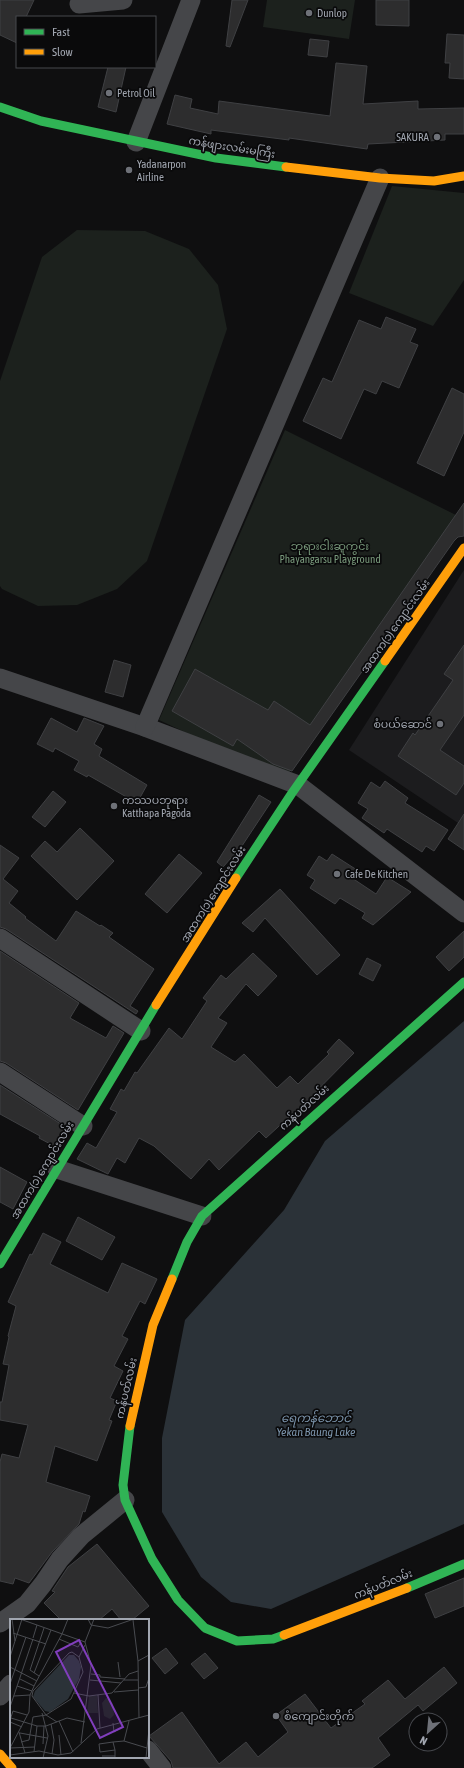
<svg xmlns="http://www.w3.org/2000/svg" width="464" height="1768" viewBox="0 0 464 1768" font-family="'Asap Condensed','Noto Sans Myanmar',sans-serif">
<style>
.built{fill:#1c1c1e}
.green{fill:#1c211d}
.water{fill:#2b3238}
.building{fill:#2d2d2e;stroke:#3f4043}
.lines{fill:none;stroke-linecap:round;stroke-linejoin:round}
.street{stroke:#454649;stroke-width:19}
.fast{stroke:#30b455;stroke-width:9}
.slow{stroke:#ff9f0a;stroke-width:9}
.poi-dot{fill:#6e7178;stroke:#0a0a0b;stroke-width:1.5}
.labels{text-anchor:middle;stroke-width:3.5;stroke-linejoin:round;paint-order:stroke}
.poi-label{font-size:11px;fill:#a1a6b0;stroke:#0a0a0b;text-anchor:start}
.street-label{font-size:11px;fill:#a1a6b0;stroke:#0a0a0b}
.park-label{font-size:11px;fill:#799a7c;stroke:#0a0a0b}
.water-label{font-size:12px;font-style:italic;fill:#7a92a9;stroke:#0a0a0b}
.inset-road{fill:none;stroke:#494b50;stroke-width:1}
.view{fill:#813ebd;fill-opacity:0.15;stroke:#813ebd;stroke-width:2}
.inset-edge{fill:none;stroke:#a1a6b0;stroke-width:2}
</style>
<rect width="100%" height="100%" fill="#0f0f10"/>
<polygon class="built" points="464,570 464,827 349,750"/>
<g class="green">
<polygon points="267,0 355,0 349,39 263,27"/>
<polygon points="392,186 464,193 464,280 433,326 349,293"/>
<polygon points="77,230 145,231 189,249 218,285 227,329 147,561 117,589 77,605 38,606 2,589 0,586 0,381 42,257"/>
<polygon points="285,430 460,517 285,779 159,720"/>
</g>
<polygon class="water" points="464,1021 464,1524 271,1609 231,1602 201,1577 162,1512 162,1438 185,1320 284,1210 325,1141"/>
<g class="building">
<polygon points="0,0 34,0 26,17 17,17 17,43 0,35"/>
<polygon points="232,0 248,0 230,47 226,46"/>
<polygon points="376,0 409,0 409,26 376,25"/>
<polygon points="447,34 464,35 464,79 449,78 450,63 445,63"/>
<polygon points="310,39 329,41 327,57 308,55"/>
<polygon points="336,63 367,66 363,104 418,101 418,109 464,108 464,134 445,134 445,140 368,144 367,149 289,138 289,140 211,130 211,134 167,124 175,95 192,99 190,108 218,114 219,101 330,116"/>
<polygon points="108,67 126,67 116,112 98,107"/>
<polygon points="386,317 416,329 410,342 418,345 399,388 382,381 376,394 364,389 341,439 303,421 323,378 332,382 359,320 381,329"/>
<polygon points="452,388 464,394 464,432 444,476 417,463"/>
<polygon points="464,503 464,536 458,537 454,541 292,771 273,764 237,739 233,746 172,711 195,669 268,710 274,701 310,725"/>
<polygon points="464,645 464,715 440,750 464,766 464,783 456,795 398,756 413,733 415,735 453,680 444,674"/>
<polygon points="114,660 131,665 123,697 105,692"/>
<polygon points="51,718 77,732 84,718 104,726 94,744 102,749 99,756 147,785 137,803 88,775 87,777 74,770 79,761 55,748 53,752 37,744"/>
<polygon points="385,781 408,798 405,803 448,830 434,851 426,846 422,852 387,829 384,833 362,818 368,809 358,803 371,782 380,788"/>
<polygon points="53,791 66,802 45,827 32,817"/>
<polygon points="259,795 271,802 234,858 232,857 223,867 217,862"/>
<polygon points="464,814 464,850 448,839"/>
<polygon points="80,828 114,861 77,900 31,856 45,841 57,852"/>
<polygon points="0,845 19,858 3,879 18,891 9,903 26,917 25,918 56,941 76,911 100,926 101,925 113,933 109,937 154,969 130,1006 138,1011 136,1014 6,929 0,927"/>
<polygon points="179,854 202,873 167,913 145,894"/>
<polygon points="332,854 357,870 352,878 376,894 387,877 411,892 373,925 362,918 365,913 340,898 335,904 310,888 315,880 307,875 319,856 327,861"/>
<polygon points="280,889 340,955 317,975 265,918 253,932 242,923"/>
<polygon points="464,931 464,957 449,971 436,957"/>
<polygon points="0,951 79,1003 70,1018 106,1038 113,1026 124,1033 78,1110 6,1063 0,1061"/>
<polygon points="253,953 277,976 258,996 246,984 218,1018 227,1023 211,1047 235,1062 244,1054 277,1088 290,1076 298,1084 329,1054 327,1052 339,1039 354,1053 291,1117 290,1116 266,1138 259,1131 219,1170 209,1159 191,1179 154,1146 139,1138 125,1163 117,1158 108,1174 77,1159 87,1143 96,1148 117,1112 110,1109 121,1089 124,1091 135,1072 137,1073 169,1028 182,1039 207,1001 203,998 221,975 226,979"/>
<polygon points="367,958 381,965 373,981 359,974"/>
<polygon points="0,1085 67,1128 56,1147 39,1138 40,1136 0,1114"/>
<polygon points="0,1167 27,1182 13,1209 0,1202"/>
<polygon points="78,1217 115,1237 102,1260 66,1241"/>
<polygon points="43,1233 61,1242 50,1264 108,1293 122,1263 157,1279 145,1304 140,1301 122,1336 128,1339 114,1366 123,1371 110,1398 117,1401 109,1420 112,1421 97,1461 55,1446 46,1482 90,1496 85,1512 83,1511 79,1524 52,1552 29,1583 15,1578 13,1584 0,1581 0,1462 2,1454 19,1458 28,1425 0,1420 0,1402 2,1402 9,1365 3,1364 9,1337 8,1336 16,1306 8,1302 30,1254 32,1255"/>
<polygon points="97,1544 149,1606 132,1620 121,1620 112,1609 99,1620 61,1620 44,1603 55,1592 52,1591 68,1567"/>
<polygon points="464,1578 464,1606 435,1618 425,1594"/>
<polygon points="166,1648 178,1663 165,1674 152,1658"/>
<polygon points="205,1653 218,1668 204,1679 191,1664"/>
<polygon points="444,1667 457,1683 423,1711 418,1705 378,1738 390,1755 372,1768 173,1768 171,1761 149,1736 182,1712 219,1764 246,1742 258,1757 288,1732 276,1715 305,1694 331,1728 365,1704 362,1701 388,1680 405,1699"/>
</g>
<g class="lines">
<g class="street">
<polyline points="79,4 123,0"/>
<polyline points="136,142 191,0"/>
<polyline points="0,678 145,727 298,785 464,913"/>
<polyline points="145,727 380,178"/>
<polyline points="0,938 141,1031"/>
<polyline points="0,1072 83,1126"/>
<polyline points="57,1169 202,1216"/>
<polyline points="0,1623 27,1604 43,1584 60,1559 81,1536 125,1500"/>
<polyline points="0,1696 11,1684"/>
<polyline points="148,1750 162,1768"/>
</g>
<g class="fast">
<polyline points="0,107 41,121 216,158 286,167"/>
<polyline points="236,878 292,793 385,661"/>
<polyline points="0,1264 156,1005"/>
<polyline points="172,1279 187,1242 202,1216 464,982"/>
<polyline points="130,1426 123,1485 125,1500 152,1559 178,1600 205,1628 237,1641 273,1639 284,1635"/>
<polyline points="407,1588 464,1564"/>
</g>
<g class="slow">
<polyline points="286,167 380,178 434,181 464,176"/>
<polyline points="385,661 464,548"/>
<polyline points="156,1005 236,878"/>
<polyline points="130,1426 153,1325 172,1279"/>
<polyline points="284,1635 407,1588"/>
<polyline points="0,1754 12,1768"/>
</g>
</g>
<g class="poi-dot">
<circle cx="309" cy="13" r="4"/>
<circle cx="109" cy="93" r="4"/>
<circle cx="437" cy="137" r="4"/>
<circle cx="129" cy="170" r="4"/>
<circle cx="440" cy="724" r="4"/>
<circle cx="114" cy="806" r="4"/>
<circle cx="337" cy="874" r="4"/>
<circle cx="276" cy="1716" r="4"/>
</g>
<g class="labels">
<g class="poi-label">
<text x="317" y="17">Dunlop</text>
<text x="117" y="97">Petrol Oil</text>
<text x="429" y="141" text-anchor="end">SAKURA</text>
<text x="137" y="168">Yadanarpon<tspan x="137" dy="13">Airline</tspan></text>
<text x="432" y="728" text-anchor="end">စံပယ်ဆောင်</text>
<text x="122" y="804">ကဿပဘုရား<tspan x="122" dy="13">Katthapa Pagoda</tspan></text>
<text x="345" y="878">Cafe De Kitchen</text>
<text x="284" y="1720">စံကျောင်းတိုက်</text>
</g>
<g class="street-label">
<text transform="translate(232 147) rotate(9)" y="4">ကန်ဖျားလမ်းမကြီး</text>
<text transform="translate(395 626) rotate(-55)" y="4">အထက(၁) ကျောင်းလမ်း</text>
<text transform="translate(213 894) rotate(-58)" y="4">အထက(၁) ကျောင်းလမ်း</text>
<text transform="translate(304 1107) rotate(-42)" y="4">ကန်ပတ်လမ်း</text>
<text transform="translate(42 1170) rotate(-59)" y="4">အထက(၁) ကျောင်းလမ်း</text>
<text transform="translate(126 1388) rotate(-77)" y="4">ကန်ပတ်လမ်း</text>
<text transform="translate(383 1584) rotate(-22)" y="4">ကန်ပတ်လမ်း</text>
</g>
<g class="park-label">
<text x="330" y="550">ဘုရားငါးဆူကွင်း<tspan x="330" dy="13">Phayangarsu Playground</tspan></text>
</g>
<g class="water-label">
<text x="316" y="1422">ရေကန်ဘောင်<tspan x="316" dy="14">Yekan Baung Lake</tspan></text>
</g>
</g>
<g transform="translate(10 1619)">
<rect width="139" height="139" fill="#0f0f10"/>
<path d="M79,77H87L88,94H77ZM96,79L100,80L103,85L104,96L100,100L94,97L92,84Z" fill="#1c211d"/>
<path d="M59,36H64L69,42L71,48L69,60L58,80L40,93L35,92L23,78L25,72Z" fill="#2b3238"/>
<path class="inset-road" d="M10,0L75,23M78,0L81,6L98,9L124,0M123,1L128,42L129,99M3,14L36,25M52,15L58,0M23,19L27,6M49,20L68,28L71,23M5,22L12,0M59,34L62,33L69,38L73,53L61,80L36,96L22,77L23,72ZM0,38L5,22L2,0M69,38L75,26M128,42L139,36M108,43L110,58M0,48L27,62M24,54L41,11M81,55L90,56V58L115,60M29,57L20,51L34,9M10,60L24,67M80,61L111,64M114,61H128M0,65L16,18M7,67L22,72M128,69L136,68L139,59M104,73L128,71M64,74L79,77L102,74L119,55L128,52M88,76L90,109M4,77L20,76M0,88L23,20M32,94L38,117L33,139M1,99L27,107H36L57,99L75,103M0,101L3,92L17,96M49,102L63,133M0,103L12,108M103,104L104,113L109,110M41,105L44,121L42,135M9,113L15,134M10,114L37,119M49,116L51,136M114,122L137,129M11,123L19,121L23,98L36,96L47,103M103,123L114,122L119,102M71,124L81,46L75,23L84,0M33,125L34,107M0,129L25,128M0,129L19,93L20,76L25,65L52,15M105,131L90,133L89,125L103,123L105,131V139M24,133L27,107M0,136L29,132L48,136L61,134L87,110L139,96M92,137H105M136,139L139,110"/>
<path class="view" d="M69,21L113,108L90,119L46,33Z"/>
<rect width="139" height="139" class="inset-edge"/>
</g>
<rect x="16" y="16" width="140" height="52" fill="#0a0a0b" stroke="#46484d"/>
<rect x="24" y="29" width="20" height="6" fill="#30b455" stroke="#46484d"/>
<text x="52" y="36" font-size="12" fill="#a1a6b0">Fast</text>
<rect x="24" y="49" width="20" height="6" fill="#ff9f0a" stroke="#46484d"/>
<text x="52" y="56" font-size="12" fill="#a1a6b0">Slow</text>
<g transform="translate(428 1732) rotate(207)"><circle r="19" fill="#0a0a0b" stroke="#46484d"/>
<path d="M0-3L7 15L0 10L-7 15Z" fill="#6e7178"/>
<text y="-6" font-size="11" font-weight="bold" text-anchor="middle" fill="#a1a6b0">N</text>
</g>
</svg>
